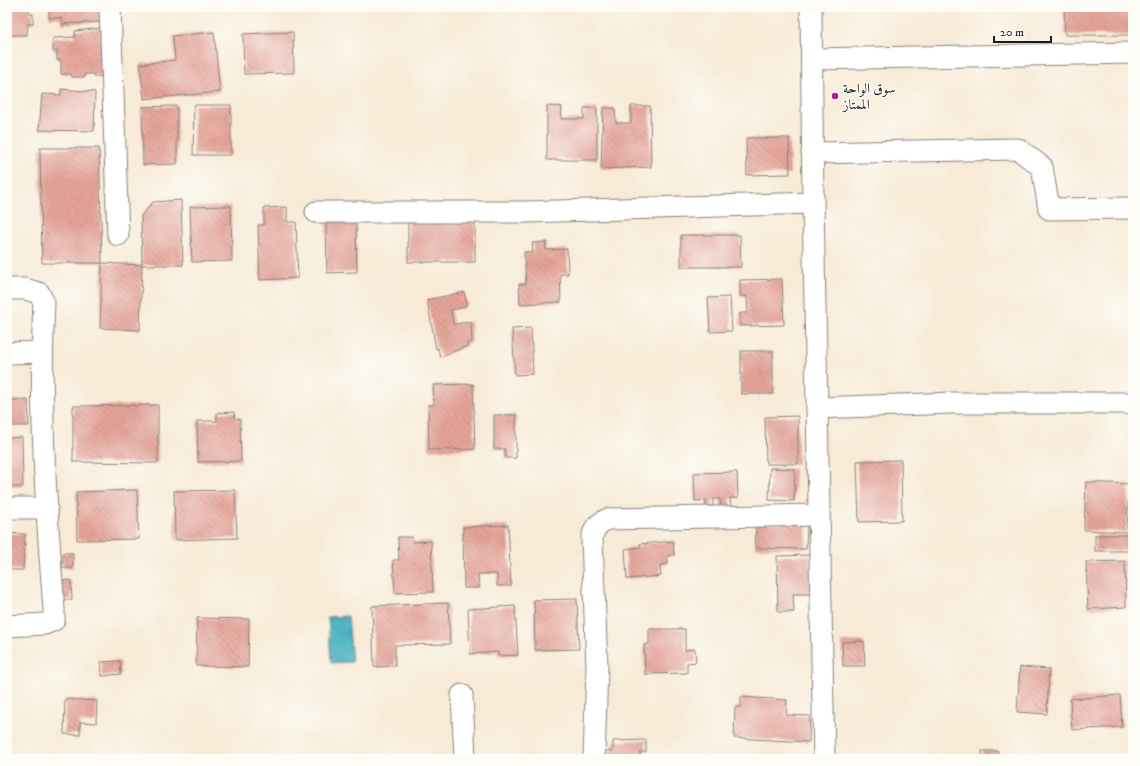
<svg xmlns="http://www.w3.org/2000/svg" width="1140" height="766" viewBox="0 0 1140 766" font-family="'IM FELL DW Pica',Amiri,serif">
<style>
.water{fill:url(#water-ripples);stroke:#2e656d}
.building{fill:url(#building-back-hatch)}
.lines{fill:none;stroke-linecap:round;stroke-linejoin:round}
.minor-casing{stroke:#8a8379;stroke-width:23}
.minor{stroke:#fff;stroke-width:21}
.poi-dot{fill:#b5179e;stroke:#fdfcf7;stroke-width:1.5}
.labels{text-anchor:middle;stroke-width:3;stroke-linejoin:round;paint-order:stroke}
.poi-label{font-size:14px;fill:#1c1c1c;stroke:#fdfcf7;text-anchor:start}
</style>
<defs>
<pattern id="water-ripples" width="26" height="14" patternUnits="userSpaceOnUse"><rect width="26" height="14" fill="#41aebe"/><path d="M2 4q2-2 4 0t4 0M15 11q2-2 4 0t4 0" fill="none" stroke="#368d9a"/></pattern>
<pattern id="building-back-hatch" width="6" height="6" patternUnits="userSpaceOnUse"><rect width="6" height="6" fill="#e6a49a"/><path d="M-1 5l2 2M0 0l6 6M5-1l2 2" fill="none" stroke="#ba857d"/></pattern>
</defs>
<rect width="100%" height="100%" fill="#fdfcf7"/>
<filter id="ink" filterUnits="userSpaceOnUse"><feTurbulence type="fractalNoise" baseFrequency=".025" numOctaves="2"/><feDisplacementMap in="SourceGraphic" scale="8" xChannelSelector="R" yChannelSelector="G"/><feConvolveMatrix kernelMatrix="1 2 1 2 8 2 1 2 1" color-interpolation-filters="sRGB"/></filter>
<filter id="wash" filterUnits="userSpaceOnUse"><feTurbulence type="fractalNoise" baseFrequency=".012" numOctaves="4" result="noise"/><feDisplacementMap in="SourceGraphic" scale="16" xChannelSelector="R" yChannelSelector="G"/><feGaussianBlur stdDeviation="0.9" result="paint"/><feColorMatrix in="noise" values="0 0 0 0 0 0 0 0 0 0 0 0 0 0 0 0 0 1.4 0 .05"/><feComposite in="paint" operator="in"/></filter>
<g filter="url(#wash)">
<rect width="100%" height="100%" fill="#f7ead6"/>
<polygon class="water" points="348,616 352,662 331,663 328,617"/>
<g id="blocks">
<g class="building">
<polygon points="7,7 29,7 29,14 33,14 33,24 28,24 27,35 7,35"/>
<polygon points="49,7 100,7 100,22 62,24 62,18 49,18"/>
<polygon points="1064,7 1133,7 1133,35 1065,35"/>
<polygon points="100,28 100,38 103,38 103,76 94,77 94,74 85,74 85,77 72,77 71,74 61,74 61,60 57,60 57,51 53,51 53,38 75,37 75,31"/>
<polygon points="214,32 220,92 144,99 140,64 175,60 173,36"/>
<polygon points="293,32 294,73 244,74 243,34"/>
<polygon points="61,89 95,92 94,131 39,130 42,94 61,95"/>
<polygon points="194,105 231,105 231,155 193,155"/>
<polygon points="177,106 177,164 143,165 142,107"/>
<polygon points="547,106 562,107 561,119 584,119 584,108 597,108 597,160 547,160"/>
<polygon points="631,106 650,106 651,167 601,169 603,108 615,108 616,123 631,123"/>
<polygon points="746,138 789,138 790,174 747,175"/>
<polygon points="40,148 99,148 102,263 42,263"/>
<polygon points="181,200 183,265 142,265 141,216 153,202"/>
<polygon points="231,206 232,261 192,262 190,207"/>
<polygon points="287,207 287,222 296,222 298,278 260,280 258,225 264,225 264,208"/>
<polygon points="326,220 356,220 357,272 327,273"/>
<rect x="408" y="220" width="67" height="42"/>
<polygon points="681,235 740,235 741,267 681,267"/>
<polygon points="546,242 546,250 567,249 568,274 560,274 561,302 520,304 519,284 526,284 524,252 533,252 532,243"/>
<polygon points="102,263 142,265 140,330 100,328"/>
<polygon points="782,279 784,325 740,326 740,313 748,313 747,296 740,296 740,280"/>
<polygon points="464,292 467,304 465,305 465,307 451,310 453,324 471,322 472,342 467,343 467,346 440,357 438,348 436,349 427,300"/>
<polygon points="730,297 732,331 710,332 708,298"/>
<polygon points="531,328 533,374 515,375 512,329"/>
<rect x="741" y="351" width="32" height="43"/>
<polygon points="473,384 475,449 429,450 428,405 434,405 433,385"/>
<polygon points="7,400 28,400 29,426 7,426"/>
<polygon points="158,405 158,463 73,462 73,406"/>
<polygon points="234,412 235,419 240,419 241,461 198,462 197,421 217,421 217,413"/>
<polygon points="494,415 516,415 516,458 505,458 505,449 494,449"/>
<polygon points="798,416 798,464 766,464 765,417"/>
<polygon points="22,437 23,487 7,487 7,438"/>
<polygon points="901,460 902,521 859,522 857,461"/>
<polygon points="770,468 795,469 794,501 769,500"/>
<polygon points="737,472 738,498 730,498 731,507 721,507 720,499 713,499 713,506 706,506 706,500 695,501 694,473"/>
<polygon points="1086,482 1129,484 1127,532 1084,530"/>
<polygon points="137,490 139,539 77,540 76,492"/>
<polygon points="235,490 237,538 175,540 174,491"/>
<polygon points="756,523 807,524 806,549 755,548"/>
<polygon points="508,525 511,586 497,586 497,574 478,574 479,588 464,588 463,527"/>
<polygon points="7,533 25,534 23,570 7,570"/>
<rect x="1095" y="535" width="38" height="16"/>
<polygon points="398,537 412,537 413,542 431,541 433,592 395,593 393,560 399,560"/>
<polygon points="673,541 674,555 667,556 668,564 660,565 661,576 627,579 625,549 640,547 640,544"/>
<rect x="63" y="553" width="10" height="15"/>
<polygon points="810,555 811,594 793,594 794,612 778,612 777,556"/>
<polygon points="1125,561 1126,607 1088,609 1086,562"/>
<polygon points="71,580 72,600 58,600 56,581"/>
<polygon points="577,599 579,649 535,650 534,600"/>
<polygon points="448,603 450,644 395,645 395,666 374,667 372,606"/>
<polygon points="515,606 518,655 498,656 498,652 470,654 468,609"/>
<polygon points="197,618 249,619 248,667 196,666"/>
<polygon points="649,629 685,629 685,650 695,649 696,662 687,663 687,673 645,674 644,645 649,644"/>
<polygon points="864,641 865,666 843,666 842,642"/>
<polygon points="120,661 121,674 102,676 101,662"/>
<polygon points="1020,667 1049,669 1047,714 1017,712"/>
<polygon points="1120,695 1122,727 1072,730 1070,699"/>
<polygon points="741,697 787,700 786,715 810,716 809,742 734,738 735,707 741,707"/>
<polygon points="65,699 97,701 96,723 80,722 80,735 64,734"/>
<polygon points="646,740 646,752 640,752 640,759 604,759 604,751 613,751 613,741"/>
<rect x="982" y="751" width="16" height="8"/>
</g>
</g>
</g>
<g filter="url(#ink)">
<use href="#blocks" fill-opacity="0" stroke="#8a8379" stroke-width="1"/>
<g class="lines">
<g class="minor-casing">
<g id="minor">
<polyline points="110,7 118,235"/>
<polyline points="811,7 813,203 824,759"/>
<polyline points="812,59 1133,53"/>
<polyline points="812,153 1018,149 1042,167 1049,209 1133,208"/>
<polyline points="316,212 526,212 813,203"/>
<path d="M7,289H25L39,293L44,303C39,405 46,508 54,609V620L45,624L7,626"/>
<polyline points="7,353 41,352"/>
<polyline points="817,408 953,403 1126,403 1133,405"/>
<polyline points="7,508 46,508"/>
<polyline points="462,695 465,759"/>
<path d="M594,759L597,667L592,539C594,528 597,524 608,519L819,515"/>
</g>
</g>
<use href="#minor" class="minor"/>
</g>
</g>
<circle class="poi-dot" cx="835" cy="96" r="4"/>
<g class="labels">
<g class="poi-label">
<text x="843" y="93">سوق الواحة<tspan x="843" dy="16">الممتاز</tspan></text>
</g>
</g>
<rect width="1140" height="766" fill="none" stroke="#fdfcf7" stroke-width="24"/>
<path d="M994 36v6h57v-6" fill="none" stroke="#1c1c1c" stroke-width="2"/>
<text x="1000" y="36" font-size="12" fill="#1c1c1c" stroke="#fdfcf7" stroke-width="3" paint-order="stroke">20 m</text>
</svg>
